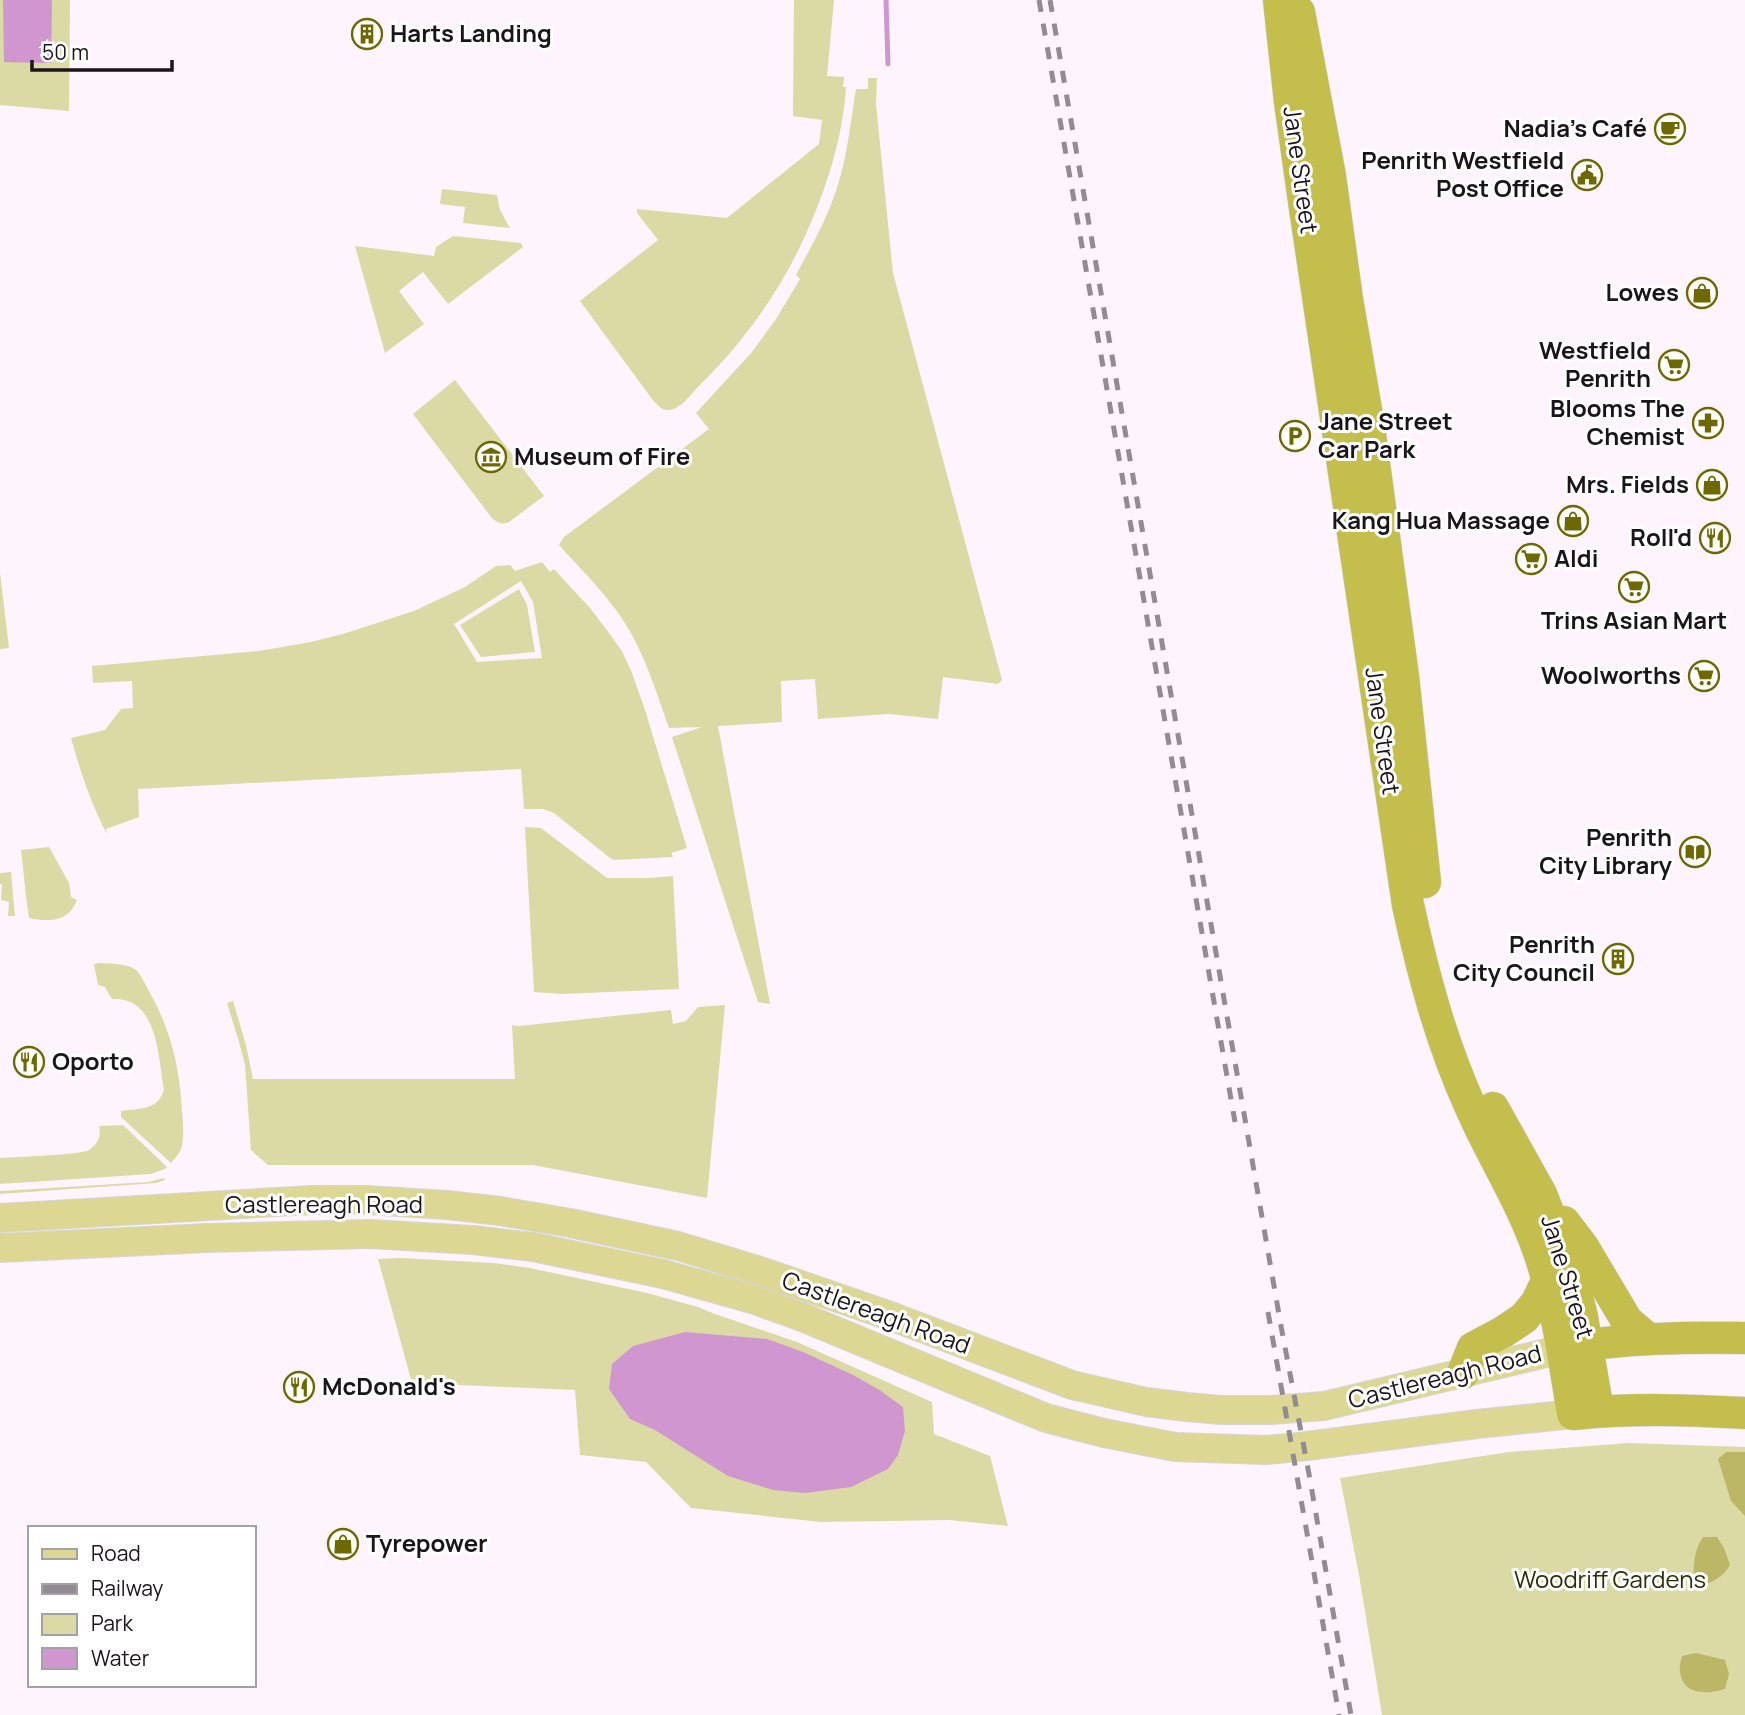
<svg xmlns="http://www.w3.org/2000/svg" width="1745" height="1715" viewBox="0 0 1745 1715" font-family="Manrope,sans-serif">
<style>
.green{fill:#dbd9a4;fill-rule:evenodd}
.forest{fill:#bbb766}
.water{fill:#d096d0}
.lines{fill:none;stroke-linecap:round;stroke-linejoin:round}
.stream{stroke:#d096d0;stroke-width:5}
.major-casing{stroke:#d6d5d6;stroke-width:30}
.highway-casing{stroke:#d6d5d6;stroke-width:33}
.major{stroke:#dcd894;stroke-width:28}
.highway{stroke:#c4be4c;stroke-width:32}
.rail{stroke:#938b93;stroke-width:5;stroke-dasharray:12 12;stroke-linecap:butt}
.labels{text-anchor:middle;stroke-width:6;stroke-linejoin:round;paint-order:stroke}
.poi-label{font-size:24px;font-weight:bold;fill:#1b141b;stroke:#fff;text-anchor:end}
.street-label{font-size:24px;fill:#1b141b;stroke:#fff}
.park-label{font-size:24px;fill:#302e09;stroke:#fff}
</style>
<rect width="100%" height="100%" fill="#fdf4fd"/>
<g class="green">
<polygon points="0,0 70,0 69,111 0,105"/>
<path d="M794,0H834L827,76L844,77L843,87H846C843,138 826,190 805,236C780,292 742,344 698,387C690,395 681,409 669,410C661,411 657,404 652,399L580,301L658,240L637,213V209L727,218L819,144L822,120L793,116Z"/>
<path d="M868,78H877L876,104L893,273L1002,680L998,684L943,677L938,719L889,714L818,719L815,679L781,681L782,722L718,726L770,1004L758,1002L672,737L702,727L669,728C655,688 642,645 616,610C599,587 578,566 559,545L564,537L709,429L696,413L752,352L776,319L800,279L796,275C812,245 830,214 839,181C848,151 851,119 856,89H868Z"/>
<polygon points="442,189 497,195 500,210 510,228 463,223 465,207 440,204"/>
<polygon points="453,236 521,243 523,247 448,304 423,272 399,291 424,324 385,353 355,246 434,256 436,247"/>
<path d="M455,380L544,496L509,522C501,525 497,523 491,517L413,414Z"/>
<path d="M542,562L550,572L554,569L590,608L606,629L622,651L632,673L645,710L687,848L671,853L673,857L615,860L610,858L554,813L543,809H524L521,769L138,789L139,817L106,829L107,834C90,802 81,773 71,738L105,730L121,709L133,708L132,681L93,683L92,666L259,651L311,642L343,634L414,611L465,587L496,566L510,565L515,571ZM521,581L533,602L542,658L477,662L454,624Z"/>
<polygon points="0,573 9,648 0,649"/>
<polygon points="519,589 527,605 535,652 481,657 460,625"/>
<polygon points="525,827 541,828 607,878 648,878 673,876 679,989 562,994 534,992"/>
<path d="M49,847L69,883L71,897L77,900C68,922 52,921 32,919L29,917C25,894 24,873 21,850Z"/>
<polygon points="11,872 15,916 8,916 9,902 1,900 2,884 0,884 0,873"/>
<path d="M99,963C110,964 127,963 136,970C142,976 146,986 150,993C171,1030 180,1069 182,1112C183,1122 184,1134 182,1145C181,1152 176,1157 171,1163L121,1117V1111C140,1108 157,1111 164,1090C158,1057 158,996 112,999L105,987L98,985L94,964Z"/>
<polygon points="233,1001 246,1045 253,1079 515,1079 512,1025 519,1026 671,1010 673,1024 686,1021 698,1007 725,1005 707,1198 533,1165 268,1165 251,1150 245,1065 239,1042 227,1003"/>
<path d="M123,1125L167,1167L165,1169L151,1174L0,1184V1158C15,1157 81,1155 89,1150C99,1143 101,1136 99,1126Z"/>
<polygon points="164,1178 165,1180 156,1183 0,1194 0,1191 149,1182"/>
<polygon points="401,1258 493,1263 530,1268 647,1293 698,1307 715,1314 797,1342 932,1402 934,1434 990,1456 1008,1526 949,1520 821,1522 691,1508 646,1462 580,1455 575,1390 412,1383 378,1259"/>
<polygon points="1629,1443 1745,1447 1745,1715 1382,1715 1359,1575 1340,1478 1509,1452"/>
</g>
<g class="forest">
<polygon points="1726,1452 1745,1452 1745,1516 1731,1501 1718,1459"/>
<path d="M1703,1537H1717L1724,1548L1730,1565C1724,1575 1717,1580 1706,1584L1694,1577C1693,1562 1695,1549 1703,1537Z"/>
<path d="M1696,1653L1725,1660L1729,1674L1725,1689C1708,1694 1683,1696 1680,1672C1679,1668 1681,1661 1682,1656Z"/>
</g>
<g class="water">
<polygon points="3,0 52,0 51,63 4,62"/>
<polygon points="685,1332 767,1339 803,1352 853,1375 881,1391 903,1407 905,1431 898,1455 888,1469 851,1487 805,1493 773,1490 728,1476 655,1430 630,1419 609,1389 612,1364 633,1346"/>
</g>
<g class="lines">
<polyline class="stream" points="886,0 888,64"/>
<g class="major-casing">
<g id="major">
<polyline points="0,1218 312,1200 366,1200 447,1205 500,1211 570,1223 678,1246 763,1272 893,1317 1072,1385 1146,1402 1187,1407 1221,1410 1271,1410 1324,1406 1563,1349"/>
<polyline points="0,1248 207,1238 371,1234 473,1240 533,1247 663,1274 752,1299 802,1317 1046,1418 1104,1433 1175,1447 1266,1450 1299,1447 1477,1424 1573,1414"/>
</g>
</g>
<g class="highway-casing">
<g id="highway">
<path d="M1279,0L1290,102L1305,208L1408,905C1423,974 1441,1042 1471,1108C1492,1156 1522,1202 1539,1252C1557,1304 1564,1360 1573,1414C1631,1408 1688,1410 1745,1413"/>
<polyline points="1299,12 1330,176 1347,299 1369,427 1403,676 1425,882"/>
<polyline points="1493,1108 1541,1194 1562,1248 1572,1277 1582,1317 1598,1411"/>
<polyline points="1564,1222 1583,1247 1627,1321 1647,1338"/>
<path d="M1567,1348C1627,1338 1685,1337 1745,1338"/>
<polyline points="1463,1373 1473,1348 1503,1332 1524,1318 1537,1302 1548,1279"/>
</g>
</g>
<use href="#major" class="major"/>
<use href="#highway" class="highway"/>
<g class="rail">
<polyline points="1039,0 1235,1122"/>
<polyline points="1050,0 1281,1326 1309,1474 1351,1715"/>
<polyline points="1268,1312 1339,1715"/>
</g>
</g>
<defs>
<g id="building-ring" transform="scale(1.575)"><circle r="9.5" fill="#fff" stroke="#6e6800" stroke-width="1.5"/><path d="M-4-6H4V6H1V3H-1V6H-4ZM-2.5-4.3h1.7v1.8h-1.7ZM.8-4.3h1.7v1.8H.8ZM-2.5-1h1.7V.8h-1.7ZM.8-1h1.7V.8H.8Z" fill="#6e6800"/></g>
<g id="cafe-ring" transform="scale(1.575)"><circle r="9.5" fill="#fff" stroke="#6e6800" stroke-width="1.5"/><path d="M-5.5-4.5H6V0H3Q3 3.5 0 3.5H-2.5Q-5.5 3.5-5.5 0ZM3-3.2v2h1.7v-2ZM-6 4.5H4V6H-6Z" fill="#6e6800"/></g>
<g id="civic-ring" transform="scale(1.575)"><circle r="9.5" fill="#fff" stroke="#6e6800" stroke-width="1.5"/><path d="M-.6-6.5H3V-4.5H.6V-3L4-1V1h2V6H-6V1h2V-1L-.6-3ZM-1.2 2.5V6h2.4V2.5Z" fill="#6e6800"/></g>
<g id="shop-ring" transform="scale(1.575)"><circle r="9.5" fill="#fff" stroke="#6e6800" stroke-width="1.5"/><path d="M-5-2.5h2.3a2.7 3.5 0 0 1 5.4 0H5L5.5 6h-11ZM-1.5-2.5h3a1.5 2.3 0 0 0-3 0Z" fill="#6e6800"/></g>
<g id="supermarket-ring" transform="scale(1.575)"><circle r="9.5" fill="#fff" stroke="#6e6800" stroke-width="1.5"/><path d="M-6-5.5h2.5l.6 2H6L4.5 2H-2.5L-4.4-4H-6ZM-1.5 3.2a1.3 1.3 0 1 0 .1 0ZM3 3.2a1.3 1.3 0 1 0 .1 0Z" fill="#6e6800"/></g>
<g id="pharmacy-ring" transform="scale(1.575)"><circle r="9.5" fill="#fff" stroke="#6e6800" stroke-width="1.5"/><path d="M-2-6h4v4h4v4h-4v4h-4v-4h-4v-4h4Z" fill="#6e6800"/></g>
<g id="parking-ring" transform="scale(1.575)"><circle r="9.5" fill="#fff" stroke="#6e6800" stroke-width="1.5"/><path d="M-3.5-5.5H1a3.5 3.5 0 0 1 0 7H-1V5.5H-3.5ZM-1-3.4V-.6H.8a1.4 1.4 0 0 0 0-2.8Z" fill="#6e6800"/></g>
<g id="museum-ring" transform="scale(1.575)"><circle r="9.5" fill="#fff" stroke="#6e6800" stroke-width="1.5"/><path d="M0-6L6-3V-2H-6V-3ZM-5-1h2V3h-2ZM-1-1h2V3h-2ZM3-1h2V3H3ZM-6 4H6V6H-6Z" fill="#6e6800"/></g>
<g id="restaurant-ring" transform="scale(1.575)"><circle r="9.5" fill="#fff" stroke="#6e6800" stroke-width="1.5"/><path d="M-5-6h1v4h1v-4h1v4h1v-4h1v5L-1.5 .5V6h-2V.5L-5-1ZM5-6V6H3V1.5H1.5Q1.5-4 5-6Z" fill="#6e6800"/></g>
<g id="library-ring" transform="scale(1.575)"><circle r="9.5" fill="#fff" stroke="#6e6800" stroke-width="1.5"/><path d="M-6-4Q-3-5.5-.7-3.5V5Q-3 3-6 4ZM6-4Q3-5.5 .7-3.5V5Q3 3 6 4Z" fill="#6e6800"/></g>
</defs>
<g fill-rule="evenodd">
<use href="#building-ring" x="367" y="34"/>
<use href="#cafe-ring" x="1670" y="129"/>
<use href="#civic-ring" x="1587" y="175"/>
<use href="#shop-ring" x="1702" y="293"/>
<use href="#supermarket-ring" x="1674" y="365"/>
<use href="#pharmacy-ring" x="1708" y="423"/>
<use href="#parking-ring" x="1295" y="436"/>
<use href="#museum-ring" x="491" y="457"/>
<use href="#shop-ring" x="1712" y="485"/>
<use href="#shop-ring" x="1573" y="521"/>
<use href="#restaurant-ring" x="1715" y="538"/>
<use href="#supermarket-ring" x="1531" y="559"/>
<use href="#supermarket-ring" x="1634" y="587"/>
<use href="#supermarket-ring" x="1704" y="676"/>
<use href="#library-ring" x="1695" y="852"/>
<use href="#building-ring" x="1618" y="959"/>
<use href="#restaurant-ring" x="29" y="1062"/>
<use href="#restaurant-ring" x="299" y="1387"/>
<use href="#shop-ring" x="343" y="1544"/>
</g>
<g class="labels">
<g class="poi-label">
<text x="390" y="42" text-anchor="start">Harts Landing</text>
<text x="1647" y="137">Nadia's Café</text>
<text x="1564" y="169">Penrith Westfield<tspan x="1564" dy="28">Post Office</tspan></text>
<text x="1679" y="301">Lowes</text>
<text x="1651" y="359">Westfield<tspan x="1651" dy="28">Penrith</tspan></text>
<text x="1685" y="417">Blooms The<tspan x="1685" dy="28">Chemist</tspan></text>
<text x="1318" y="430" text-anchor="start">Jane Street<tspan x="1318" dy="28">Car Park</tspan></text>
<text x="514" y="465" text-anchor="start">Museum of Fire</text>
<text x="1689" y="493">Mrs. Fields</text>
<text x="1550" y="529">Kang Hua Massage</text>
<text x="1692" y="546">Roll'd</text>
<text x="1554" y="567" text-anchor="start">Aldi</text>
<text x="1634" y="629" text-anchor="middle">Trins Asian Mart</text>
<text x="1681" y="684">Woolworths</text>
<text x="1672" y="846">Penrith<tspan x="1672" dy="28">City Library</tspan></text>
<text x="1595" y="953">Penrith<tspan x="1595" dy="28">City Council</tspan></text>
<text x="52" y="1070" text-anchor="start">Oporto</text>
<text x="322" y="1395" text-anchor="start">McDonald's</text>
<text x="366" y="1552" text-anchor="start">Tyrepower</text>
</g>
<g class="street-label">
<text transform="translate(1300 170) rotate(82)" y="8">Jane Street</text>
<text transform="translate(1382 731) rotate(82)" y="8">Jane Street</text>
<text x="324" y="1213">Castlereagh Road</text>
<text transform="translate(1567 1277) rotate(73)" y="8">Jane Street</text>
<text transform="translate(876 1313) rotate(20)" y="8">Castlereagh Road</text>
<text transform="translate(1445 1377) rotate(-14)" y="8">Castlereagh Road</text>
</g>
<g class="park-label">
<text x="1610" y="1588">Woodriff Gardens</text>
</g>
</g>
<rect x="28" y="1526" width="228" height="161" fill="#ffffff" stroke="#a4a1a4" stroke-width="2"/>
<rect x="42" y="1549" width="35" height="10" fill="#dcd894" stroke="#a4a1a4" stroke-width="2"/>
<text x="91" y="1561" font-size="21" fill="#1b141b">Road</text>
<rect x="42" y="1584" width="35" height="10" fill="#938b93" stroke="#a4a1a4" stroke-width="2"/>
<text x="91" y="1596" font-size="21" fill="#1b141b">Railway</text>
<rect x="42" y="1614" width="35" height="21" fill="#dbd9a4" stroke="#a4a1a4" stroke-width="2"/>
<text x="91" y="1631" font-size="21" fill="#1b141b">Park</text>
<rect x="42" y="1648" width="35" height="21" fill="#d096d0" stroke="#a4a1a4" stroke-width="2"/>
<text x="91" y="1666" font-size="21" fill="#1b141b">Water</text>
<path d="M32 60v10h140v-10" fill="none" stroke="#1b141b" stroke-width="3.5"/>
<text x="42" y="60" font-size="21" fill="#1b141b" stroke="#ffffff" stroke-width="5" paint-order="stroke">50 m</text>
</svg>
